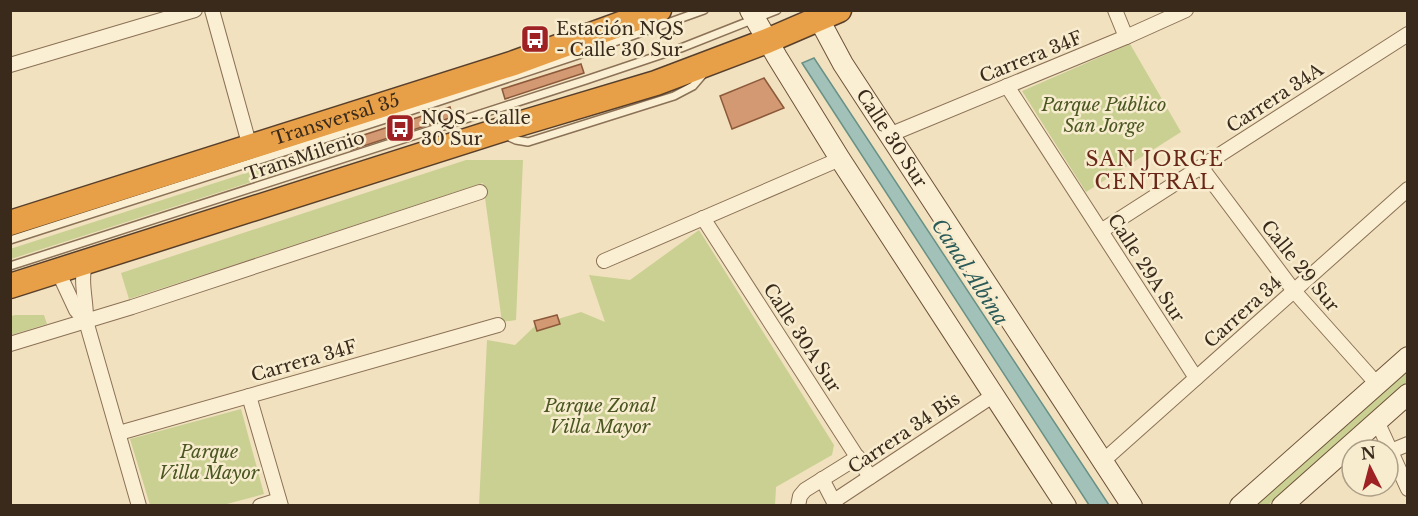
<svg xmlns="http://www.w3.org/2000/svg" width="1418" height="516" viewBox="0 0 1418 516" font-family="'Libre Baskerville',serif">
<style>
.green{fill:#c9d092}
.water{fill:#a2c2b9;stroke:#699186;stroke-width:1.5}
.building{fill:#d29972;stroke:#8c593a;stroke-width:1.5}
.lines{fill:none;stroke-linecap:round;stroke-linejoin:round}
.lane-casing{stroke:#8b7156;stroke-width:10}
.street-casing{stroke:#8b7156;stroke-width:16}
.secondary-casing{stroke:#6d5239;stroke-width:22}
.highway-casing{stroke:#583f2b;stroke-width:27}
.lane{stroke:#fbefd3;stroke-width:7}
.street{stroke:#fbefd3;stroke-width:14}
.secondary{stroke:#fbefd3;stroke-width:20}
.highway{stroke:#e7a048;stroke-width:24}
.labels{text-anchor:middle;stroke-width:5;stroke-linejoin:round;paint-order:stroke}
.poi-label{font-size:18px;fill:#392a1c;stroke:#f8eccf;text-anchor:start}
.street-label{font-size:18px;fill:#392a1c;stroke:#f8eccf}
.park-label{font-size:18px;font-style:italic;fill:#4a5721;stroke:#f8eccf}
.neighbourhood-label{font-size:20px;letter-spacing:1.5px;fill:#692818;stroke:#f8eccf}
.water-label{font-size:20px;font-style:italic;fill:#2a5a57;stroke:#f8eccf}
</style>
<rect width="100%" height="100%" fill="#f1e1bf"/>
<g class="green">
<polygon points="1130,44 1181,132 1086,192 1022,91"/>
<polygon points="348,140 351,150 11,259 10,249"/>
<polygon points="466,160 523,160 516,320 502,322 483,183 129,299 121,273"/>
<polygon points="699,230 834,445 832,455 776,487 775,505 479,506 487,340 515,345 535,326 581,312 605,322 589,275 630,280"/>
<polygon points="15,315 44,315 47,324 11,335 11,316"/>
<polygon points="1407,369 1407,382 1268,505 1253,506"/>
<polygon points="241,409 264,494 223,505 150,505 130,439"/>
</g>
<polygon class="water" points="814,58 1109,505 1089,505 802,63"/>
<g class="building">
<polygon points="581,64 584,73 505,99 502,89"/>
<polygon points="764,78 784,108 732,129 720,96"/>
<polygon points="450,107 453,117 351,150 348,140"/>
<polygon points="557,315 560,324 537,331 534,321"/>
</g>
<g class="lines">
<g class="lane-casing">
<g id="lane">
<polyline points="505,135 516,140 528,142 674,96 693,86 705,72"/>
<polyline points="10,240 389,118 581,54 704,10"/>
<polyline points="10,266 586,80 681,48 777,10"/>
</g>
</g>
<g class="street-casing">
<g id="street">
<polyline points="212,10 250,147"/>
<polyline points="1115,10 1126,37"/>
<polyline points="10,65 195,10"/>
<polyline points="1007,86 1196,378"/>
<polyline points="889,135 1126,37 1186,10"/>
<polyline points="1201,167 1294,291 1377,384"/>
<polyline points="703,218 870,477"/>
<polyline points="1101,231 1408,34"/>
<polyline points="604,261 840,159"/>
<path d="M86,263C79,279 87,303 86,321L139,506"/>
<polyline points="55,273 62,280 76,310 86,321"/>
<polyline points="10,344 132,307 480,192"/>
<polyline points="249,396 281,506"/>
<polyline points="1377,421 1408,489"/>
<polyline points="119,433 498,325"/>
<polyline points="1391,451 1408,444"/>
<polyline points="1103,461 1408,189"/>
<polyline points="822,479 836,506"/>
<polyline points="834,501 994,395"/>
<polyline points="260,506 279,500"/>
<polyline points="798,506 800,496 805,490 858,457"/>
</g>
</g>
<g class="secondary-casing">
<g id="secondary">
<polyline points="750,10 777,57 840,159 1066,506"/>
<path id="s1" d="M814,10L843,64L1132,506"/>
<polyline points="1240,506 1408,357"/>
<polyline points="1282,506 1408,394"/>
</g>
</g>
<g class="highway-casing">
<g id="highway">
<path id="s2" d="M10,223L514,63L659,10"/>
<polyline points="10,286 522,123 656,83 767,41 839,10"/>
</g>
</g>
<use href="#lane" class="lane"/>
<use href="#street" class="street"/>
<use href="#secondary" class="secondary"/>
<use href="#highway" class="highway"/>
</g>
<defs>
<g id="bus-square" transform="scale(1.5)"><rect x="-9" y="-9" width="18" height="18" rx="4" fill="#9e2124" stroke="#f8eccf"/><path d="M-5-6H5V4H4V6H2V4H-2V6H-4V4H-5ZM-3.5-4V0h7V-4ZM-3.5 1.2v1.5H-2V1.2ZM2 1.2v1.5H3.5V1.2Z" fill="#fff"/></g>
</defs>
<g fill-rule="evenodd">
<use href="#bus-square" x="535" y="39"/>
<use href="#bus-square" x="400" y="128"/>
</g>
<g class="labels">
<g class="poi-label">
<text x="556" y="35">Estación NQS<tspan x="556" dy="21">- Calle 30 Sur</tspan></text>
<text x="421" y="124">NQS - Calle<tspan x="421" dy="21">30 Sur</tspan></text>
</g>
<g class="street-label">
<text transform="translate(1031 57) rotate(-22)" y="6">Carrera 34F</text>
<text transform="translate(1275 98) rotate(-33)" y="6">Carrera 34A</text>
<text dy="6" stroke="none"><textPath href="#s2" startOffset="342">Transversal 35</textPath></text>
<text dy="6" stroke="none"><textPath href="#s1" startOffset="150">Calle 30 Sur</textPath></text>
<text transform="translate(305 156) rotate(-18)" y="6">TransMilenio</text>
<text transform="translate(1300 266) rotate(51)" y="6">Calle 29 Sur</text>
<text transform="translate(1146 268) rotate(57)" y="6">Calle 29A Sur</text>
<text transform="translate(1243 312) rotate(-42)" y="6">Carrera 34</text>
<text transform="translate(802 338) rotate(57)" y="6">Calle 30A Sur</text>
<text transform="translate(304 361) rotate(-16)" y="6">Carrera 34F</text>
<text transform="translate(904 433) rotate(-34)" y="6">Carrera 34 Bis</text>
</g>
<g class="park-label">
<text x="1104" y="111">Parque Público<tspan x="1104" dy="21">San Jorge</tspan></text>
<text x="600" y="412">Parque Zonal<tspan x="600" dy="21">Villa Mayor</tspan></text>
<text x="209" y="458">Parque<tspan x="209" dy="21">Villa Mayor</tspan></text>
</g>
<g class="neighbourhood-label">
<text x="1155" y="166">SAN JORGE<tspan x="1155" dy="23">CENTRAL</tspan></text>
</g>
<g class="water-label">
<text transform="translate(970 272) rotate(57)" y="7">Canal Albina</text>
</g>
</g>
<rect width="1418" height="516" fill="none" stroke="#392a1c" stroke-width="24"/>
<g transform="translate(1370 468) rotate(354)"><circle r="28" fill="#f8eccf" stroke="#ac9e87" stroke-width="1.5"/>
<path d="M0-4.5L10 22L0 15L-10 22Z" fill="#9e2124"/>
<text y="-9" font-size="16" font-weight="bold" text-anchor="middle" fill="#392a1c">N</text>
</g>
</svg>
